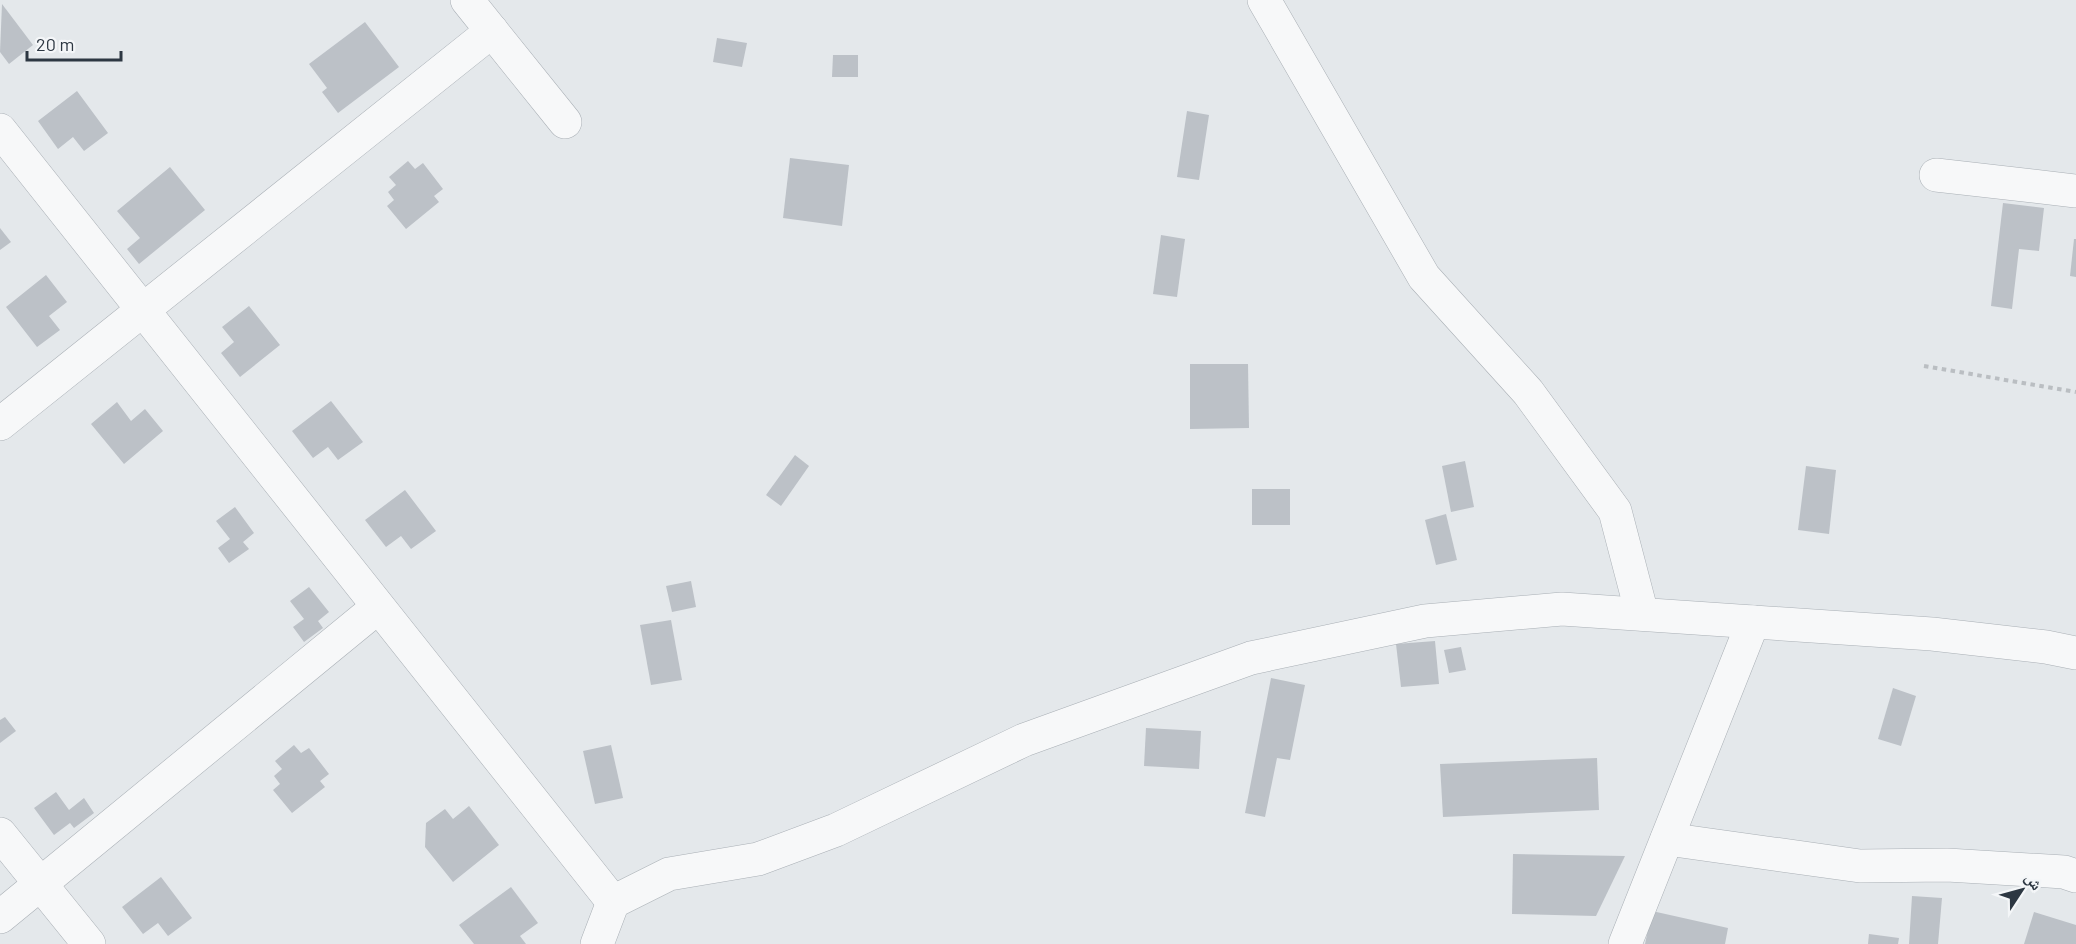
<svg xmlns="http://www.w3.org/2000/svg" width="2076" height="944" viewBox="0 0 2076 944" font-family="Barlow,'Noto Naskh Arabic',sans-serif">
<style>
.building{fill:#bcc1c7}
.lines{fill:none;stroke-linecap:round;stroke-linejoin:round}
.minor-casing{stroke:#a9afb5;stroke-width:34}
.path{stroke:#babec2;stroke-width:4;stroke-dasharray:4.5 4.5;stroke-linecap:butt}
.minor{stroke:#f7f8f9;stroke-width:33}
</style>
<rect width="100%" height="100%" fill="#e4e8eb"/>
<g class="building">
<polygon points="2,4 33,45 9,64 0,52"/>
<polygon points="365,22 399,67 338,113 322,92 327,88 309,64"/>
<polygon points="717,38 747,43 742,67 713,62"/>
<polygon points="833,55 858,55 858,77 832,77"/>
<polygon points="77,91 108,133 84,151 73,137 58,149 38,121"/>
<polygon points="1187,111 1209,115 1199,180 1177,177"/>
<polygon points="790,158 849,165 842,226 783,218"/>
<polygon points="408,161 415,169 423,163 443,189 434,196 439,202 406,229 387,206 394,200 388,192 396,185 389,177"/>
<polygon points="170,167 205,210 139,264 127,249 140,238 117,211"/>
<polygon points="2003,203 2044,208 2039,251 2019,249 2012,309 1991,306"/>
<polygon points="0,228 11,242 0,250"/>
<polygon points="1161,235 1185,239 1177,297 1153,294"/>
<polygon points="2074,239 2076,239 2076,277 2070,276"/>
<polygon points="46,275 67,302 49,316 60,330 37,347 6,307"/>
<polygon points="249,306 280,345 240,377 221,353 234,342 222,327"/>
<polygon points="1190,364 1248,364 1249,428 1190,429"/>
<polygon points="331,401 363,442 338,460 328,447 313,458 292,431"/>
<polygon points="117,402 131,421 145,409 163,431 124,464 91,424"/>
<polygon points="795,455 809,466 781,506 766,495"/>
<polygon points="1465,461 1474,507 1451,512 1442,466"/>
<polygon points="1806,466 1836,470 1829,534 1798,530"/>
<rect x="1252" y="489" width="38" height="36"/>
<polygon points="405,490 436,531 411,549 401,536 386,547 365,520"/>
<polygon points="235,507 254,533 243,542 249,549 229,563 218,548 230,539 216,521"/>
<polygon points="1446,514 1457,560 1436,565 1425,520"/>
<polygon points="691,581 696,607 672,612 666,586"/>
<polygon points="309,587 329,612 318,621 323,628 304,642 293,627 304,619 290,601"/>
<polygon points="671,620 682,680 651,685 640,625"/>
<polygon points="1435,641 1439,684 1401,687 1396,644"/>
<polygon points="1461,647 1466,670 1449,673 1444,650"/>
<polygon points="1271,678 1305,685 1290,760 1277,758 1265,817 1245,813"/>
<polygon points="1893,688 1916,696 1901,746 1878,739"/>
<polygon points="5,717 16,731 0,743 0,720"/>
<polygon points="1146,728 1201,731 1199,769 1144,766"/>
<polygon points="294,745 301,753 309,748 329,774 320,781 325,787 292,813 273,790 280,784 274,776 282,769 275,761"/>
<polygon points="611,745 623,798 595,804 583,751"/>
<polygon points="1597,758 1599,810 1443,817 1440,764"/>
<polygon points="56,792 69,810 84,798 94,813 74,828 70,823 54,835 34,808"/>
<polygon points="469,806 499,845 453,882 425,847 426,823 445,809 453,819"/>
<polygon points="1513,854 1625,856 1596,916 1512,914"/>
<polygon points="161,877 192,918 168,936 158,923 143,934 122,907"/>
<polygon points="511,887 538,923 520,936 526,944 474,944 459,925"/>
<polygon points="1912,896 1942,898 1938,944 1909,944"/>
<polygon points="1652,911 1728,928 1725,944 1645,944"/>
<polygon points="2034,912 2076,925 2076,944 2024,944"/>
<polygon points="1869,934 1899,938 1898,944 1868,944"/>
</g>
<g class="lines">
<g class="minor-casing">
<g id="minor">
<polyline points="467,0 565,122"/>
<polyline points="1264,0 1424,277 1528,392 1615,511 1642,614"/>
<polyline points="0,130 613,902"/>
<polyline points="1936,175 2076,191"/>
<polyline points="0,424 492,31"/>
<polyline points="0,834 89,944"/>
<polyline points="1667,839 1860,866 1947,865 2064,872 2076,876"/>
<polyline points="0,917 378,607"/>
<polyline points="597,944 613,902 669,874 758,859 836,830 1024,740 1251,658 1425,621 1562,609 1932,634 2046,647 2076,653"/>
<polyline points="1625,944 1753,622"/>
</g>
</g>
<polyline class="path" points="1924,366 2076,392"/>
<use href="#minor" class="minor"/>
</g>
<g transform="translate(2022 890) rotate(54)" stroke="#f4f6f8" stroke-width="4.5" paint-order="stroke">
<path d="M0-4.5L10 22L0 15L-10 22Z" fill="#2d3742"/>
<text y="-9" font-size="16" font-weight="bold" text-anchor="middle" fill="#2d3742">ش</text>
</g>
<path d="M27 51v9h94v-9" fill="none" stroke="#2d3742" stroke-width="3"/>
<text x="36" y="51" font-size="18" fill="#2d3742" stroke="#f4f6f8" stroke-width="4.5" paint-order="stroke">20 m</text>
</svg>
